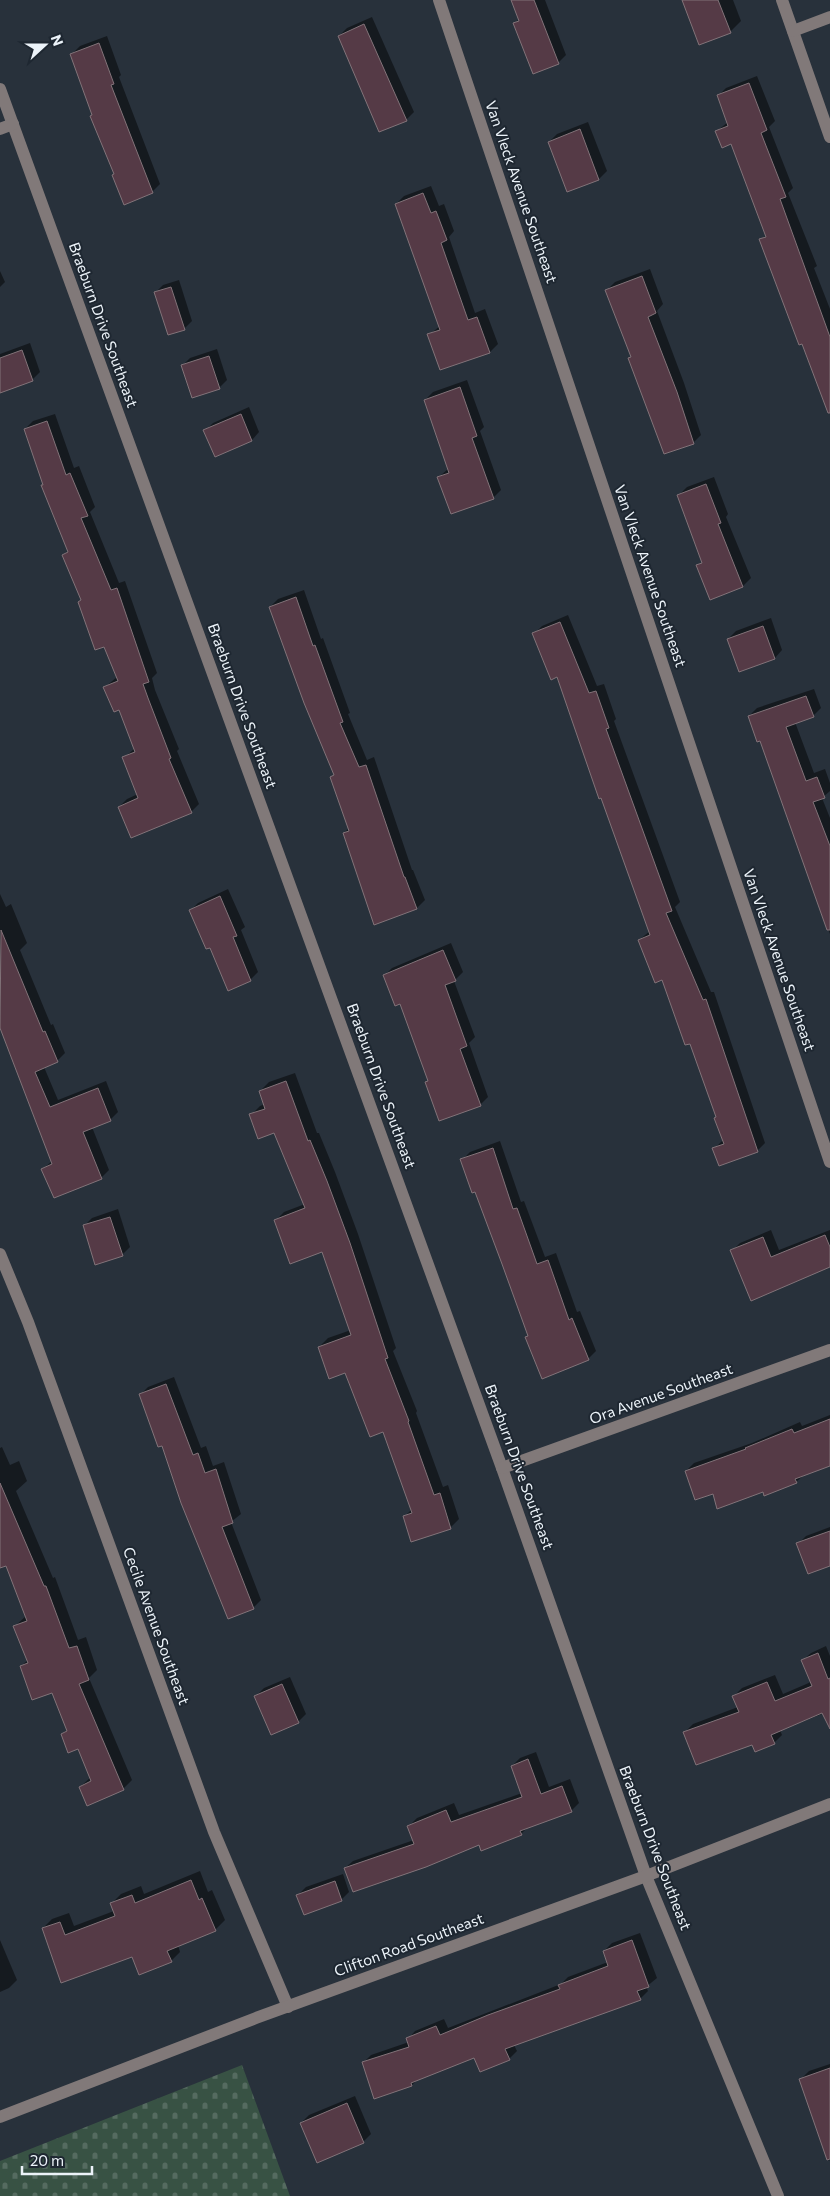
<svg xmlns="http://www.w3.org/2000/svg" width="830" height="2196" viewBox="0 0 830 2196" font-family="Commissioner,sans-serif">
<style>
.cemetery{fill:url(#cemetery-stones)}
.shadow{fill:#0007}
.building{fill:#553a46;stroke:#827379}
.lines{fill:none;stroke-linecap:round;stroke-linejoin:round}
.minor{stroke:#817979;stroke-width:12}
.labels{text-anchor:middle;stroke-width:4;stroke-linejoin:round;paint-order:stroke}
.street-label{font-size:15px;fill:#ecf3f9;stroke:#1e2731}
</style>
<defs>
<pattern id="cemetery-stones" width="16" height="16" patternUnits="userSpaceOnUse" patternTransform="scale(1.25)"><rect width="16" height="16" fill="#385244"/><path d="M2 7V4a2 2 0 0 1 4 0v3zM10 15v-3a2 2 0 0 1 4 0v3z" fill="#556b60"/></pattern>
</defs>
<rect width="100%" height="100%" fill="#28313b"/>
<polygon class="cemetery" points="242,2065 290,2196 0,2196 0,2161"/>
<g class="shadow">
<polygon points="512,0 545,0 566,55 558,63 514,24 519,19"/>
<polygon points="684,0 733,0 741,21 730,32"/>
<polygon points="372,17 414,112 406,120 339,36 347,28"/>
<polygon points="107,36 121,75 119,77 160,184 152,192 115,173 72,54 80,46"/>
<polygon points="757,76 775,121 769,127 793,188 788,193 817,266 814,268 830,309 830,414 761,240 767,234 732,142 717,131 728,122 718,96 726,88"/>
<polygon points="588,122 607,171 599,179 568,191 549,142 557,134"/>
<polygon points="431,186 439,206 444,204 454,231 449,237 475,313 485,309 498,344 490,352 441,369 429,335 440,326 396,204 404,196"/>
<polygon points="650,269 663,304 657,311 684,383 701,435 693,443 630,358 632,356 607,290 615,282"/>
<polygon points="0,271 5,282 0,287"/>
<polygon points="179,280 192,321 184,329 155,293 163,285"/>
<polygon points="30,343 40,372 32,380 0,391 0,354"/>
<polygon points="217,349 227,380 219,388 182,366 190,358"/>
<polygon points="467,380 484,427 480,431 501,490 493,498 439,477 449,468 425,400 433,392"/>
<polygon points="249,407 259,432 252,440 216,456 205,431 213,423"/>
<polygon points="55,414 74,468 79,466 95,507 90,512 119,583 125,581 157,673 152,678 155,690 179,749 177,751 199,804 191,812 119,807 127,799 138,794 124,758 135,748 120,708 105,687 117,677 105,646 79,602 82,599 64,555 68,550 25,429 33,421"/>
<polygon points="714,477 728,514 726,517 751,578 743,586 711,598 698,566 703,561 679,495 687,487"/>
<polygon points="304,590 321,639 323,638 350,713 348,714 367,760 374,757 412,870 413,870 425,900 417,908 375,924 344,833 349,828 332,777 335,774 270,607 278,599"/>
<polygon points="568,615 597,686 604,684 616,719 614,721 680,902 675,907 711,992 714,992 765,1143 757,1151 714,1149 723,1140 717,1116 691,1042 663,979 639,940 650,931 558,676 534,634 542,626"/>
<polygon points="771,618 782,650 775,658 740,670 728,639 736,631"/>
<polygon points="814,689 821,708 813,716 795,722 814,773 825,769 830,783 830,791 822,798 830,818 830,934 760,740 749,716 757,708"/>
<polygon points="228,889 245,927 241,930 258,972 250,980 210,946 190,911 198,903"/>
<polygon points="0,894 6,907 11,904 27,943 20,950 51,1025 53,1024 65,1053 57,1061 44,1067 58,1100 106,1081 118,1112 110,1120 92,1127 109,1170 101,1178 43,1169 52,1161 0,1028"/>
<polygon points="451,943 463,972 454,981 475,1037 469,1043 488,1097 480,1105 427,1082 429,1080 401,1003 384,976 392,968"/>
<polygon points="295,1073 317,1133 319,1133 335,1172 358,1234 396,1348 393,1351 417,1411 416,1413 443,1487 448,1485 459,1519 450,1528 405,1516 412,1509 384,1430 345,1371 319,1347 328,1338 351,1330 323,1250 275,1221 284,1212 305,1204 275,1131 251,1115 260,1106 265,1104 260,1091 269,1082"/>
<polygon points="500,1141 521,1202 524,1201 545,1257 556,1253 577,1312 580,1311 596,1351 588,1359 529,1335 476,1190 462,1160 470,1152"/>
<polygon points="118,1209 130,1247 122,1255 84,1226 92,1218"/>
<polygon points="771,1230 779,1250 830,1230 830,1266 752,1300 732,1251 740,1243"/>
<polygon points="174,1377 201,1448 206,1446 213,1466 224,1462 241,1514 231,1522 261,1600 253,1608 163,1445 140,1395 148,1387"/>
<polygon points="830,1415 830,1464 804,1475 796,1482 763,1491 713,1493 686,1471 694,1463 752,1443 800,1422 802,1426"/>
<polygon points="2,1447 10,1465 19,1461 27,1481 16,1491 53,1578 55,1577 78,1640 86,1637 97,1670 89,1678 132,1780 123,1789 80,1787 91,1777 78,1747 62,1734 68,1729 52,1692 21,1666 28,1660 15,1626 26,1616 7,1564 0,1554 0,1448"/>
<polygon points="830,1527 830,1565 798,1544 806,1536"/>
<polygon points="826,1646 830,1656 830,1711 780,1730 782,1735 774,1743 753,1743 685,1732 693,1724 738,1707 734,1696 742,1688 775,1675 783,1694 811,1682 803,1660 811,1653"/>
<polygon points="290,1677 306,1714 298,1722 256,1696 264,1688"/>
<polygon points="536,1752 549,1787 570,1779 579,1803 571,1811 529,1826 521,1834 345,1868 353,1861 414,1840 409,1826 417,1818 454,1803 459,1815 522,1793 512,1766 520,1758"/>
<polygon points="200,1871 208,1892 212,1890 225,1920 215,1930 178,1945 180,1952 171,1961 132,1956 62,1981 43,1928 52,1919 69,1913 74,1926 114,1911 111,1904 121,1894 141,1886 144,1894"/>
<polygon points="343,1874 349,1892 341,1900 298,1895 306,1887"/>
<polygon points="640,1933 657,1978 646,1987 648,1991 640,1999 514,2045 517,2051 509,2059 475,2056 418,2079 412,2085 363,2063 371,2055 409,2042 408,2039 415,2031 444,2019 448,2028 561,1984 568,1977 608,1962 604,1951 612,1943"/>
<polygon points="0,1940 17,1980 9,1988 0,1992"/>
<polygon points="830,2064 830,2160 829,2161 818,2133 801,2079 809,2071"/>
<polygon points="355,2096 371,2134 363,2142 301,2123 309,2115"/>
</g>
<g class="building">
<polygon points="511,0 534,0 559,64 533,74 513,23 519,21"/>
<polygon points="682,0 718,0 731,33 699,45"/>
<polygon points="364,24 407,121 379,132 338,36"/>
<polygon points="99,43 114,84 111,85 153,193 124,205 112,175 114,174 90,116 92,115 70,54"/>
<polygon points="749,83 767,130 761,133 786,197 780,199 830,337 830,413 828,413 802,344 799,345 759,239 766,237 731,144 722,148 715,131 728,126 717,95"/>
<polygon points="580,129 599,180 567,192 548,142"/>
<polygon points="423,193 431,213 436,211 447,240 441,243 468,320 477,317 490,353 440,370 427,334 440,330 395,204"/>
<polygon points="642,276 656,313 648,317 677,392 694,444 664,454 628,358 631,357 605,290"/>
<polygon points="171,287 185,330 168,335 154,292"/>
<polygon points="22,350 33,381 0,393 0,358"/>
<polygon points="209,356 220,389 192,398 181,365"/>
<polygon points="460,387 477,436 472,438 494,499 451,514 437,477 449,473 424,400"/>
<polygon points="241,414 252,441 215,457 203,430"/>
<polygon points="47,421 66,475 70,473 88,516 81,518 111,590 117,588 149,682 143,684 148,698 171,758 169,759 192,813 131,838 118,807 138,798 122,757 135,752 119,710 114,712 103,687 118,681 104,647 95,650 78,602 81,600 62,555 68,552 41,485 43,485 24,429"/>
<polygon points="706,484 721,523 718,524 743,587 710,600 696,565 702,563 677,495"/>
<polygon points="296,597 313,646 315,645 343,722 340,723 359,767 366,765 404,877 405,877 417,909 374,925 343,833 349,831 330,777 334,775 304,703 269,607"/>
<polygon points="560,622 589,693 596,691 609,728 606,729 672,911 666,913 703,1000 706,999 758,1152 719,1166 712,1148 724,1144 714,1118 716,1117 690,1044 685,1045 662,980 655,983 638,940 650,935 601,798 599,799 557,677 551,680 532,633"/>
<polygon points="763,626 775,659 739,672 727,639"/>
<polygon points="806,696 814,717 786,727 806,781 817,777 825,798 813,802 830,846 830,930 827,930 760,741 757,742 748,716"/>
<polygon points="220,896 237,936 233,937 251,981 228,991 210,948 206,949 189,910"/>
<polygon points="1,930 43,1032 45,1031 58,1062 35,1072 50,1107 98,1088 111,1121 83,1132 102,1179 54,1198 41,1169 52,1164 0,1028"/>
<polygon points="443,950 456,981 445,985 467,1046 460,1049 481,1106 439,1121 425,1082 428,1081 400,1004 395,1006 383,975"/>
<polygon points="286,1081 308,1141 310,1140 327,1181 350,1243 388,1358 385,1359 409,1421 408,1422 434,1495 440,1493 451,1529 411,1542 403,1516 412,1513 383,1432 370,1437 345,1373 329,1379 318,1347 351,1335 322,1252 290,1264 274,1220 305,1208 274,1133 258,1139 249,1114 265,1109 259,1091"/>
<polygon points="493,1148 513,1209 517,1208 537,1264 548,1260 569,1320 572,1318 589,1360 542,1379 525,1337 528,1336 502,1264 475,1192 472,1193 460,1159"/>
<polygon points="110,1217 123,1256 95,1265 83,1225"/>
<polygon points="825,1235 830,1247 830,1267 751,1301 730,1250 763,1237 771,1257"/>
<polygon points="166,1384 193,1455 198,1453 205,1473 216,1469 233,1523 222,1527 254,1609 228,1619 181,1503 162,1446 158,1447 139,1394"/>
<polygon points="830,1419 830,1466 795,1479 797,1483 764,1496 763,1492 717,1509 713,1494 695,1500 685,1471 746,1449 745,1448 792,1429 794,1433"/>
<polygon points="0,1483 44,1586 46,1586 69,1648 77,1646 89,1680 79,1684 124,1790 87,1806 79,1787 91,1781 78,1749 68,1753 61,1734 67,1731 52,1693 32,1700 20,1666 28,1663 13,1626 27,1621 6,1566 0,1568"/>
<polygon points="830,1531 830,1566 808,1574 796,1543"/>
<polygon points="818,1653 828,1679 830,1678 830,1729 822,1713 771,1735 775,1744 755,1752 752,1745 696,1765 683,1732 739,1712 732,1696 767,1682 775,1701 812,1686 801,1660"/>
<polygon points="282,1684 299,1723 271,1735 254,1696"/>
<polygon points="528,1759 541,1794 562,1786 572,1812 520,1831 522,1835 481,1851 479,1845 426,1867 353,1892 344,1868 414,1844 407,1826 446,1810 451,1822 522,1797 511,1766"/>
<polygon points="191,1880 199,1900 202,1898 216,1931 167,1951 172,1962 139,1975 132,1957 61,1983 42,1928 60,1922 65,1935 115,1916 110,1903 132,1895 135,1903"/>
<polygon points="335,1881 342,1901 304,1915 296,1895"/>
<polygon points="632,1940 649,1987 637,1991 641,2000 505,2049 510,2060 480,2072 474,2058 411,2083 412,2086 374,2099 362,2062 409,2047 406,2038 436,2026 440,2035 488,2015 560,1989 558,1985 608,1966 603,1951"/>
<polygon points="830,2068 830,2159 827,2160 799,2079"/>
<polygon points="347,2103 364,2143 317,2163 300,2123"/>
</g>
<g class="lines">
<g class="minor">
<polyline points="439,0 830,1162"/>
<polyline points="782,0 830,137"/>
<polyline points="793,31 830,17"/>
<polyline points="0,89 502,1468 646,1876 778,2196"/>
<polyline points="0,129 13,124"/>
<polyline points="0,1254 28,1322 214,1832 288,2007"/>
<polyline points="502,1468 830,1350"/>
<polyline points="0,2117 256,2018 646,1876 830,1804"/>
</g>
</g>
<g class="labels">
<g class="street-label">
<text transform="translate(521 192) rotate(71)" y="5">Van Vleck Avenue Southeast</text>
<text transform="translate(103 325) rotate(70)" y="5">Braeburn Drive Southeast</text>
<text transform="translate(650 576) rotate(71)" y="5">Van Vleck Avenue Southeast</text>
<text transform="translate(242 706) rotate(70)" y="5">Braeburn Drive Southeast</text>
<text transform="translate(779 960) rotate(71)" y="5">Van Vleck Avenue Southeast</text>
<text transform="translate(381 1086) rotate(70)" y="5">Braeburn Drive Southeast</text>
<text transform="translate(661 1394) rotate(-20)" y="5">Ora Avenue Southeast</text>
<text transform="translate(519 1467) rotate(70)" y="5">Braeburn Drive Southeast</text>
<text transform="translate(156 1626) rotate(70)" y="5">Cecile Avenue Southeast</text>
<text transform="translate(655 1848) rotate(69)" y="5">Braeburn Drive Southeast</text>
<text transform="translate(409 1945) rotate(-20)" y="5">Clifton Road Southeast</text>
</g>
</g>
<g transform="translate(45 45) rotate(69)" stroke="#1e2731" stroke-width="4" paint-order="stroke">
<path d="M0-4L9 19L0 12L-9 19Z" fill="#ecf3f9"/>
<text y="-8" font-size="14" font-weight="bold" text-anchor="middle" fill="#ecf3f9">N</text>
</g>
<path d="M22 2166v8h70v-8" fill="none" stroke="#ecf3f9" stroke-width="2.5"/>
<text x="30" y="2166" font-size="15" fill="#ecf3f9" stroke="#1e2731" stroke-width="4" paint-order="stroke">20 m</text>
</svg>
